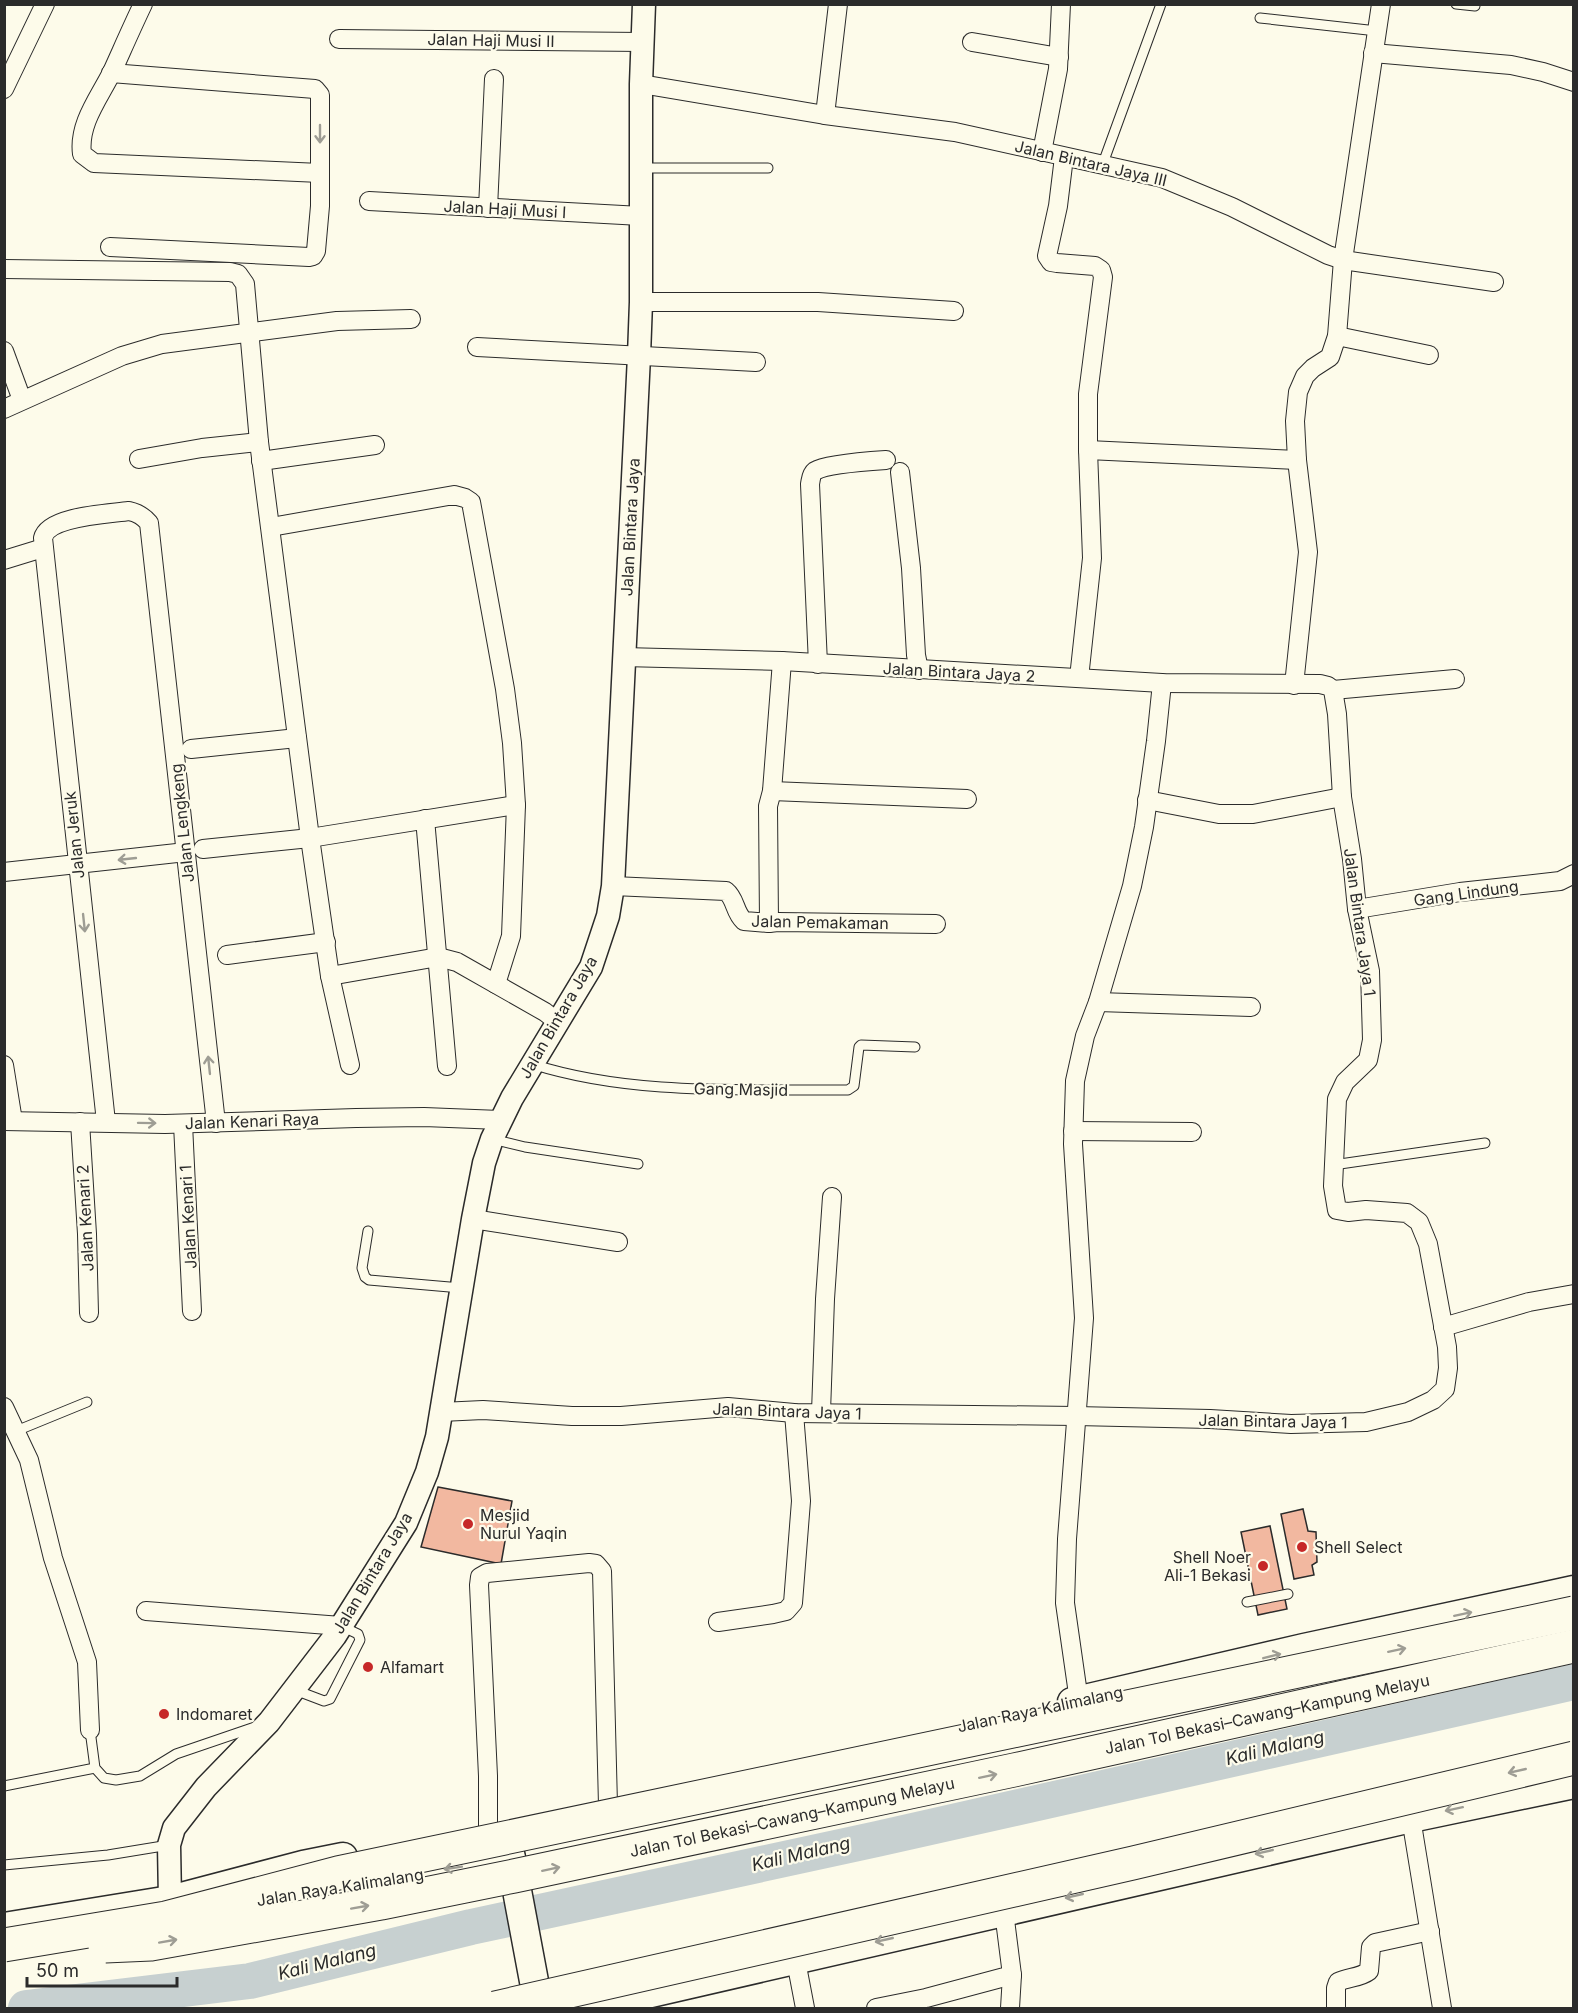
<svg xmlns="http://www.w3.org/2000/svg" width="1578" height="2013" viewBox="0 0 1578 2013" font-family="Inter,sans-serif">
<style>
.lines{fill:none;stroke-linecap:round;stroke-linejoin:round}
.river{stroke:#c7d0d0;stroke-width:36}
.building{fill:#f2b8a0;stroke:#2b2b2b;stroke-width:1.5}
.service-casing{stroke:#2b2b2b;stroke-width:11}
.minor-casing{stroke:#2b2b2b;stroke-width:20}
.tertiary-casing{stroke:#2b2b2b;stroke-width:25}
.primary-casing{stroke:#2b2b2b;stroke-width:31}
.service{stroke:#fdfbea;stroke-width:9}
.minor{stroke:#fdfbea;stroke-width:18}
.tertiary{stroke:#fdfbea;stroke-width:22}
.primary{stroke:#fdfbea;stroke-width:28}
.motorway-bridge-casing{stroke:#2b2b2b;stroke-width:35;stroke-linecap:butt}
.motorway-bridge{stroke:#fdfbea;stroke-width:33}
.oneway{stroke:#9e9d94}
.poi-dot{fill:#c62828;stroke:#fdfbea;stroke-width:2}
.labels{text-anchor:middle;stroke-width:4.5;stroke-linejoin:round;paint-order:stroke}
.street-label{font-size:16px;fill:#2b2b2b;stroke:#fdfbea}
.poi-label{font-size:16px;fill:#2b2b2b;stroke:#fdfbea;text-anchor:start}
.water-label{font-size:18px;font-style:italic;fill:#2b2b2b;stroke:#fdfbea}
</style>
<rect width="100%" height="100%" fill="#fdfbea"/>
<g class="lines">
<polyline class="river" points="26,2008 250,1981 471,1927 877,1839 1574,1682"/>
</g>
<g class="building">
<polygon points="438,1487 512,1501 501,1564 421,1547"/>
<polygon points="1303,1509 1308,1531 1316,1532 1317,1562 1312,1565 1314,1575 1294,1579 1281,1514"/>
<polygon points="1270,1526 1287,1609 1258,1615 1241,1532"/>
</g>
<g class="lines">
<g class="service-casing">
<g id="service">
<polyline points="1456,4 1475,6"/>
<polyline points="1260,18 1377,31"/>
<polyline points="1102,166 1161,4"/>
<polyline points="641,168 768,168"/>
<path d="M532,1064C632,1096 744,1089 848,1090L854,1086L859,1047L861,1045L915,1047"/>
<polyline points="492,1139 525,1147 638,1164"/>
<polyline points="1333,1165 1485,1143"/>
<polyline points="368,1231 362,1268 365,1277 369,1280 461,1288"/>
<polyline points="16,1431 87,1402"/>
<polyline points="1247,1602 1288,1594"/>
<polyline points="295,1690 324,1701 330,1699 360,1640 358,1634 341,1626"/>
<polyline points="90,1730 95,1768 104,1778 116,1780 140,1776 176,1754 255,1727"/>
<polyline points="4,1786 95,1768"/>
<polyline points="4,1865 108,1855 169,1845"/>
</g>
</g>
<g class="minor-casing">
<g id="minor">
<path d="M143,4C132,27 122,50 112,72C99,98 78,124 82,154L94,163L320,173"/>
<polyline points="339,39 643,42"/>
<polyline points="972,42 1059,57"/>
<polyline points="1373,53 1511,65 1543,72 1574,82"/>
<polyline points="641,84 825,115 955,132 1162,178 1232,207 1328,255 1343,260 1494,282"/>
<polyline points="4,89 45,4"/>
<polyline points="825,115 838,4"/>
<polyline points="1042,152 1058,69 1061,4"/>
<polyline points="1064,157 1058,206 1047,256 1051,262 1057,263 1095,266 1101,270 1103,277 1088,394 1088,450 1092,558 1079,678"/>
<polyline points="369,201 641,216"/>
<polyline points="488,208 494,79"/>
<polyline points="110,247 309,257 313,256 316,251 320,206 320,95 315,89 111,73"/>
<polyline points="4,269 230,272 238,274 245,284 259,442 310,838 330,976 350,1065"/>
<polyline points="641,302 818,302 954,311"/>
<polyline points="1337,336 1429,355"/>
<polyline points="477,347 756,362"/>
<polyline points="4,351 22,400"/>
<polyline points="4,409 122,356 162,344 337,321 411,319"/>
<polyline points="1088,450 1297,460"/>
<polyline points="139,459 202,448 259,442"/>
<polyline points="261,461 375,445"/>
<polyline points="900,472 911,568 916,655 919,670"/>
<polyline points="271,527 454,495 465,498 471,502 505,689 512,743 516,805 511,936 496,984"/>
<polyline points="4,560 43,548"/>
<path d="M818,664L810,484C811,479 811,474 815,471C826,464 871,461 886,460"/>
<polyline points="1294,685 1308,552 1297,460 1295,421 1298,392 1305,376 1313,368 1330,357 1337,336 1343,260 1381,4"/>
<polyline points="1333,690 1455,679"/>
<polyline points="191,749 297,738"/>
<polyline points="772,791 967,799"/>
<polyline points="1147,800 1219,814 1253,814 1342,797"/>
<polyline points="425,819 447,1066"/>
<polyline points="203,849 310,838 516,805"/>
<polyline points="4,872 186,852"/>
<path d="M613,886L726,891C736,899 734,912 744,921L769,923L778,922L936,924"/>
<polyline points="1357,909 1460,892 1560,881 1574,874"/>
<polyline points="769,923 768,806 772,791 782,661"/>
<polyline points="227,955 326,942"/>
<polyline points="330,976 438,957 457,962 545,1012 559,1023"/>
<polyline points="1098,1002 1251,1007"/>
<polyline points="4,1065 13,1121"/>
<polyline points="4,1121 165,1124 356,1118 424,1117 500,1120"/>
<polyline points="80,1122 87,1234 89,1313"/>
<path d="M106,1122L43,538C48,516 108,514 129,511C138,513 143,516 149,523L216,1123"/>
<polyline points="183,1124 192,1311"/>
<polyline points="1073,1131 1192,1132"/>
<polyline points="473,1219 618,1242"/>
<polyline points="1443,1327 1529,1302 1574,1294"/>
<polyline points="4,1407 29,1460 53,1558 87,1662 90,1730"/>
<polyline points="441,1412 483,1410 572,1416 621,1416 728,1407 794,1413 1076,1416 1210,1419 1291,1424 1366,1422 1408,1412 1433,1400 1445,1389 1448,1368 1447,1347 1428,1244 1419,1222 1407,1213 1366,1210 1348,1212 1337,1210 1333,1186 1337,1099 1345,1082 1368,1060 1372,1040 1370,971 1357,909 1352,859 1342,797 1337,714 1333,690 1328,686 1320,684 1162,683 782,661 623,657"/>
<polyline points="821,1412 825,1299 832,1197"/>
<polyline points="146,1611 341,1626"/>
<polyline points="718,1622 773,1614 786,1611 793,1603 801,1501 794,1413"/>
<polyline points="1079,1701 1065,1603 1067,1539 1084,1318 1073,1144 1075,1081 1085,1036 1098,1002 1132,886 1144,827 1156,741 1162,683"/>
<polyline points="1411,1818 1442,2008"/>
<polyline points="488,1828 488,1776 479,1585 480,1577 487,1573 589,1563 596,1564 602,1571 608,1805"/>
<polyline points="796,1961 805,2008"/>
<polyline points="876,2008 926,1998 1012,1975 1004,1912"/>
<polyline points="1010,2008 1012,1975"/>
<path d="M1336,2008V1988L1338,1982C1348,1977 1360,1978 1369,1971L1371,1947L1375,1943L1430,1931"/>
</g>
</g>
<g class="tertiary-casing">
<polyline id="tertiary" points="170,1900 169,1845 174,1828 206,1787 269,1722 335,1636 406,1523 427,1472 437,1437 473,1219 484,1163 492,1139 512,1098 591,967 608,916 613,886 639,356 641,302 641,84 644,4"/>
</g>
<g class="primary-casing">
<g id="primary">
<polyline points="1072,1702 1304,1648 1574,1590"/>
<polyline points="510,1853 539,2008"/>
<polyline points="356,1884 511,1859"/>
<polyline points="4,1927 170,1900 303,1865 343,1857"/>
<polyline points="586,2008 1411,1818 1574,1784"/>
</g>
</g>
<use href="#service" class="service"/>
<use href="#minor" class="minor"/>
<use href="#tertiary" class="tertiary"/>
<use href="#primary" class="primary"/>
<g class="motorway-bridge-casing">
<g id="motorway-bridge">
<polyline points="4,1945 166,1918 338,1873 1574,1613"/>
<polyline points="105,1946 151,1944 381,1903 514,1876 1014,1770 1574,1646"/>
<polyline points="495,2008 1133,1863 1574,1758"/>
</g>
</g>
<use href="#motorway-bridge" class="motorway-bridge"/>
</g>
<defs><path id="oneway-shaft" d="M-6 0H5M1.5-3L5.5 0L1.5 3" fill="none" stroke-width="1.6" stroke-linecap="round" stroke-linejoin="round" transform="scale(1.5)"/></defs>
<g class="oneway">
<use href="#oneway-shaft" transform="translate(320 134) rotate(90)"/>
<use href="#oneway-shaft" transform="translate(127 859) rotate(174)"/>
<use href="#oneway-shaft" transform="translate(84 923) rotate(84)"/>
<use href="#oneway-shaft" transform="translate(209 1065) rotate(-96)"/>
<use href="#oneway-shaft" transform="translate(147 1123) rotate(1)"/>
<use href="#oneway-shaft" transform="translate(1463 1614) rotate(-12)"/>
<use href="#oneway-shaft" transform="translate(1397 1650) rotate(-12)"/>
<use href="#oneway-shaft" transform="translate(1272 1656) rotate(-14)"/>
<use href="#oneway-shaft" transform="translate(1517 1771) rotate(167)"/>
<use href="#oneway-shaft" transform="translate(988 1776) rotate(-12)"/>
<use href="#oneway-shaft" transform="translate(1454 1809) rotate(168)"/>
<use href="#oneway-shaft" transform="translate(1264 1852) rotate(167)"/>
<use href="#oneway-shaft" transform="translate(453 1868) rotate(171)"/>
<use href="#oneway-shaft" transform="translate(551 1869) rotate(-12)"/>
<use href="#oneway-shaft" transform="translate(1074 1896) rotate(167)"/>
<use href="#oneway-shaft" transform="translate(360 1907) rotate(-10)"/>
<use href="#oneway-shaft" transform="translate(884 1940) rotate(167)"/>
<use href="#oneway-shaft" transform="translate(168 1941) rotate(-10)"/>
</g>
<g class="poi-dot">
<circle cx="468" cy="1524" r="6"/>
<circle cx="1302" cy="1547" r="6"/>
<circle cx="1263" cy="1566" r="6"/>
<circle cx="368" cy="1667" r="6"/>
<circle cx="164" cy="1714" r="6"/>
</g>
<g class="labels">
<g class="street-label">
<text transform="translate(491 40) rotate(1)" y="6">Jalan Haji Musi II</text>
<text transform="translate(1091 163) rotate(13)" y="6">Jalan Bintara Jaya III</text>
<text transform="translate(505 209) rotate(3)" y="6">Jalan Haji Musi I</text>
<text transform="translate(630 527) rotate(-87)" y="6">Jalan Bintara Jaya</text>
<text transform="translate(959 672) rotate(3)" y="6">Jalan Bintara Jaya 2</text>
<text transform="translate(182 823) rotate(-96)" y="6">Jalan Lengkeng</text>
<text transform="translate(74 835) rotate(-96)" y="6">Jalan Jeruk</text>
<text transform="translate(1466 893) rotate(-8)" y="6">Gang Lindung</text>
<text transform="translate(820 922) rotate(1)" y="6">Jalan Pemakaman</text>
<text transform="translate(1360 922) rotate(82)" y="6">Jalan Bintara Jaya 1</text>
<text transform="translate(558 1017) rotate(-60)" y="6">Jalan Bintara Jaya</text>
<text transform="translate(741 1089) rotate(1)" y="6">Gang Masjid</text>
<text transform="translate(252 1121) rotate(-2)" y="6">Jalan Kenari Raya</text>
<text transform="translate(188 1217) rotate(-93)" y="6">Jalan Kenari 1</text>
<text transform="translate(85 1218) rotate(-93)" y="6">Jalan Kenari 2</text>
<text transform="translate(787 1411) rotate(2)" y="6">Jalan Bintara Jaya 1</text>
<text transform="translate(1273 1421) rotate(1)" y="6">Jalan Bintara Jaya 1</text>
<text transform="translate(372 1573) rotate(-59)" y="6">Jalan Bintara Jaya</text>
<text transform="translate(1040 1709) rotate(-12)" y="6">Jalan Raya Kalimalang</text>
<text transform="translate(1267 1714) rotate(-12)" y="6">Jalan Tol Bekasi–Cawang–Kampung Melayu</text>
<text transform="translate(792 1817) rotate(-12)" y="6">Jalan Tol Bekasi–Cawang–Kampung Melayu</text>
<text transform="translate(340 1887) rotate(-9)" y="6">Jalan Raya Kalimalang</text>
</g>
<g class="poi-label">
<text x="480" y="1521">Mesjid<tspan x="480" dy="18">Nurul Yaqin</tspan></text>
<text x="1314" y="1553">Shell Select</text>
<text x="1251" y="1563" text-anchor="end">Shell Noer<tspan x="1251" dy="18">Ali-1 Bekasi</tspan></text>
<text x="380" y="1673">Alfamart</text>
<text x="176" y="1720">Indomaret</text>
</g>
<g class="water-label">
<text transform="translate(1275 1748) rotate(-13)" y="6">Kali Malang</text>
<text transform="translate(801 1854) rotate(-13)" y="6">Kali Malang</text>
<text transform="translate(327 1962) rotate(-14)" y="6">Kali Malang</text>
</g>
</g>
<rect width="1578" height="2013" fill="none" stroke="#2b2b2b" stroke-width="12"/>
<path d="M27 1977v9h150v-9" fill="none" stroke="#2b2b2b" stroke-width="3"/>
<text x="36" y="1977" font-size="18" fill="#2b2b2b" stroke="#fdfbea" stroke-width="4.5" paint-order="stroke">50 m</text>
</svg>
